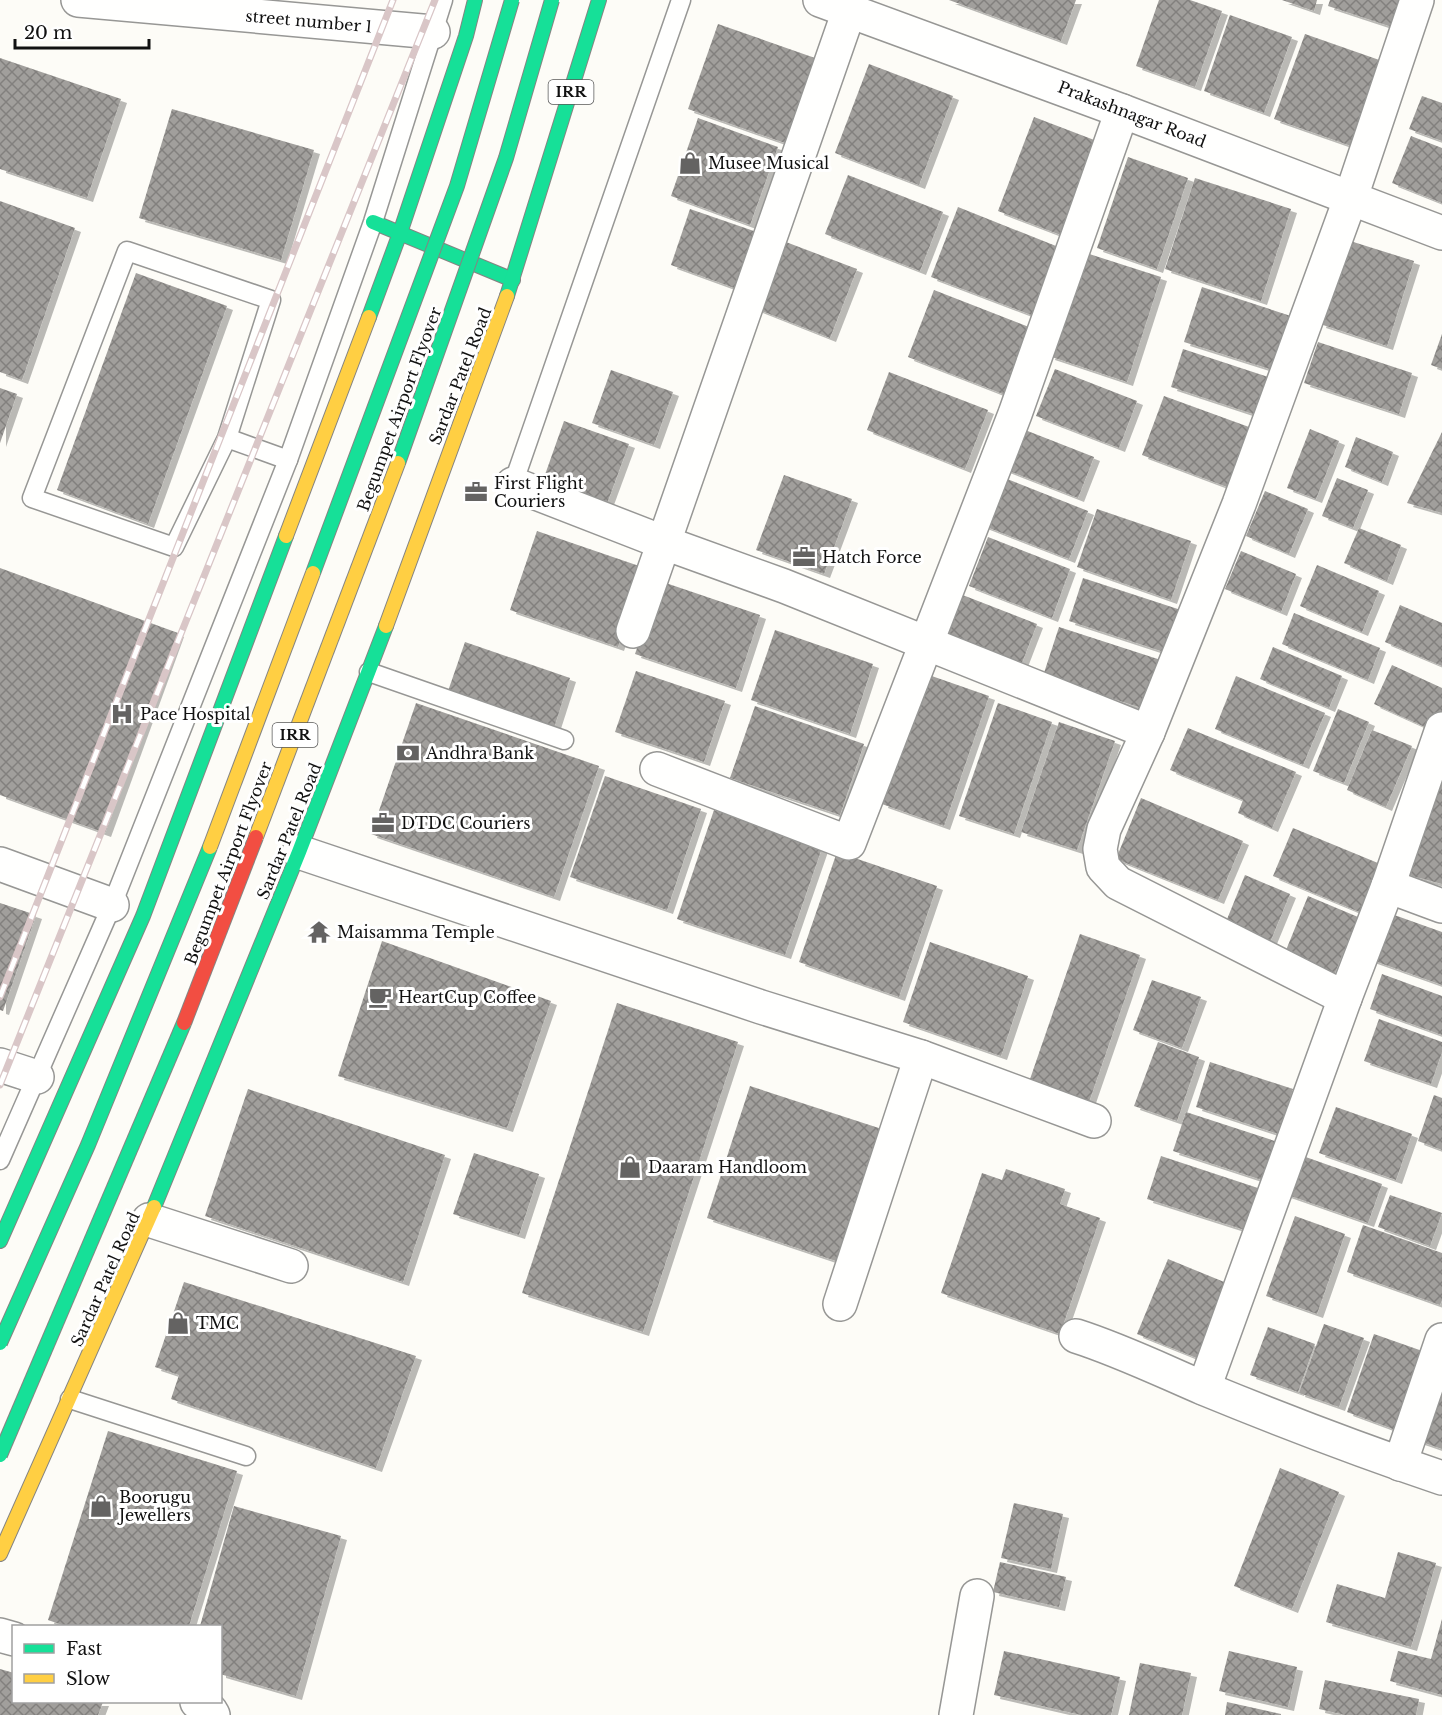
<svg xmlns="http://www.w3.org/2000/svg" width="1442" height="1715" viewBox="0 0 1442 1715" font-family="'Libre Baskerville',serif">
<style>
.building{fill:url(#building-cross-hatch);filter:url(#shadow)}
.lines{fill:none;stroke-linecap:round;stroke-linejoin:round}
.lane-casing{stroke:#979795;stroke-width:21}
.street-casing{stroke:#979795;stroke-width:36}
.fast-casing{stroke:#858482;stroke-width:16}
.slow-casing{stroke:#858482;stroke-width:16}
.lane{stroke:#fffffe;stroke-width:18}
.street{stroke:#fffffe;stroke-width:33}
.fast{stroke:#16e098;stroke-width:14}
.slow{stroke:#ffcf43;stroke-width:14}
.rail-casing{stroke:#d9c6c7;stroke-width:7}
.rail{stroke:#fff;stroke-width:4.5;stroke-dasharray:14;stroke-linecap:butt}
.fast-bridge-casing{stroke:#858482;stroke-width:16;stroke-linecap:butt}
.slow-bridge-casing{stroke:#858482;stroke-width:16;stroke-linecap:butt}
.jam-bridge-casing{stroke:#858482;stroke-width:16;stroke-linecap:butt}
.fast-bridge{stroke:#16e098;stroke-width:14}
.slow-bridge{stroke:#ffcf43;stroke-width:14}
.jam-bridge{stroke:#f24e42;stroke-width:14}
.labels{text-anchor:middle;stroke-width:6;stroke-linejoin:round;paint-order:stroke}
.shield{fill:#fff;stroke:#585858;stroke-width:1.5}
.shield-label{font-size:15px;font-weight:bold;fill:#111}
.street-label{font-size:16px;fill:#111;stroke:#fff}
.poi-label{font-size:16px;fill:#111;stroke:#fff;text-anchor:start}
</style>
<defs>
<pattern id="building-cross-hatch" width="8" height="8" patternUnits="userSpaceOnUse" patternTransform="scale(1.5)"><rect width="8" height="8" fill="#a19f9c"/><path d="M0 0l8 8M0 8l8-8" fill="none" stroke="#82807e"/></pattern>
<filter id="shadow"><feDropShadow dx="6" dy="4" stdDeviation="0" flood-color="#0004"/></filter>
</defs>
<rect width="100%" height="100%" fill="#fdfcf7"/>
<g class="building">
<polygon points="949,0 1076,0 1061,41"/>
<polygon points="1159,0 1190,0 1222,11 1195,87 1136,66"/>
<polygon points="1282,0 1317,0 1314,11"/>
<polygon points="1330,0 1404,0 1395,28 1328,6"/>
<polygon points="1230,15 1292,37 1264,113 1204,91"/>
<polygon points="718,24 815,58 785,143 688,109"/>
<polygon points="1305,34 1385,62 1354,147 1274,119"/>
<polygon points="0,58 121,99 87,198 0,169"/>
<polygon points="869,64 953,96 919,185 835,153"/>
<polygon points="1422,96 1442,103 1442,141 1409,129"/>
<polygon points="172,109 314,150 281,260 139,218"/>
<polygon points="1034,117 1102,143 1066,237 998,211"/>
<polygon points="698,118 778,147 750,225 671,196"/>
<polygon points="1411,136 1442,148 1442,203 1392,183"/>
<polygon points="1128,157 1188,178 1157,269 1097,248"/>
<polygon points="848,175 943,212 920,271 825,234"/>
<polygon points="1195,178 1291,209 1261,301 1165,269"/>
<polygon points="0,201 75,228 22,380 0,372"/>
<polygon points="958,207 1066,250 1039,318 931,277"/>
<polygon points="690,209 768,236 748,293 671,265"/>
<polygon points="778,239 857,269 830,338 752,307"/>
<polygon points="1347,240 1414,261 1387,346 1320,324"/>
<polygon points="1083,252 1161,277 1127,382 1049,356"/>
<polygon points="136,273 227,306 148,524 57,490"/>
<polygon points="1202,287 1297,318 1279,372 1184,342"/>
<polygon points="934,290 1034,329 1008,396 908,357"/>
<polygon points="1442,334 1442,369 1431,365"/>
<polygon points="1318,342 1412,373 1399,414 1304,383"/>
<polygon points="1183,349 1277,380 1265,418 1171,387"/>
<polygon points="1055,369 1137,401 1119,448 1036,416"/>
<polygon points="611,370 673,392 654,445 592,423"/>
<polygon points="889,372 988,410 965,469 867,430"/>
<polygon points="0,388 17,394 0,443"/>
<polygon points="1164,396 1249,427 1227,487 1142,455"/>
<polygon points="564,421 629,444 605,509 541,486"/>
<polygon points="1020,428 1094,457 1078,498 1004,469"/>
<polygon points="1310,429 1339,441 1316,499 1287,488"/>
<polygon points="1442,432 1442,513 1407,503"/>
<polygon points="1356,437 1393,452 1382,482 1345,467"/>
<polygon points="784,475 852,499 824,574 756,550"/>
<polygon points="997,475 1088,511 1069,559 979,524"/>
<polygon points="1337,478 1368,490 1353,528 1322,516"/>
<polygon points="1265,491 1308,509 1289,554 1246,536"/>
<polygon points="1097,509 1191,541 1171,600 1077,567"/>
<polygon points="1359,528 1401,545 1387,581 1344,563"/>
<polygon points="537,531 645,568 618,647 510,610"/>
<polygon points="988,537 1070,569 1052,618 969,586"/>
<polygon points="1241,551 1296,574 1281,612 1225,589"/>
<polygon points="1317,565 1379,591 1362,632 1300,606"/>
<polygon points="0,568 178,633 105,833 0,795"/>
<polygon points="1083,578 1187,612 1173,655 1069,621"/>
<polygon points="660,581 760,615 736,688 635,654"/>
<polygon points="960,594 1037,624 1020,668 943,638"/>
<polygon points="1400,605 1442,623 1442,666 1385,642"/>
<polygon points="1294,613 1380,648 1368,680 1282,644"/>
<polygon points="1059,627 1167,662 1151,711 1043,676"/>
<polygon points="775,630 873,664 850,734 751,700"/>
<polygon points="465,642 570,678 553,731 447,694"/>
<polygon points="1273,647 1342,676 1329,708 1260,679"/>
<polygon points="1392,665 1442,688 1442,719 1436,732 1374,704"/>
<polygon points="636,671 725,701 704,762 615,732"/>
<polygon points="926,674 989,696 944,826 882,804"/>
<polygon points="1236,676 1325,713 1303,765 1215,729"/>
<polygon points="416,703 599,766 554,897 371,834"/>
<polygon points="998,703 1052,722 1014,834 959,816"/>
<polygon points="755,706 864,744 840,815 730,778"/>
<polygon points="1338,709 1369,722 1344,783 1313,771"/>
<polygon points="1059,722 1115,741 1077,850 1021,832"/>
<polygon points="1188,728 1296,772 1272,828 1238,813 1243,800 1170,770"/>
<polygon points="1372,730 1412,746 1386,807 1347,790"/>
<polygon points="605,776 701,809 667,910 570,877"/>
<polygon points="1432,781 1442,784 1442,884 1405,874"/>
<polygon points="1141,798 1243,841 1218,900 1116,859"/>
<polygon points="714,810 822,848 785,955 677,919"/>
<polygon points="1293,828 1390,868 1369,916 1273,876"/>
<polygon points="837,852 937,886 899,997 799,962"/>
<polygon points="1245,875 1290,894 1266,952 1221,934"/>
<polygon points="1308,896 1358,917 1330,985 1280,965"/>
<polygon points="0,903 36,915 3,1011 0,1010"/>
<polygon points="1383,911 1442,932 1442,985 1366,958"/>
<polygon points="1080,934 1140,955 1089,1102 1029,1082"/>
<polygon points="382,941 551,1001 507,1128 338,1076"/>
<polygon points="930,942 1028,976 1001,1056 903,1022"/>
<polygon points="1382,974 1442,996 1442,1035 1370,1009"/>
<polygon points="1152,980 1201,997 1182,1048 1133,1030"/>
<polygon points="617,1003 738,1042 643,1332 522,1293"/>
<polygon points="1379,1019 1442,1042 1442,1052 1431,1084 1364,1061"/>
<polygon points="1158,1042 1199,1057 1177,1121 1134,1106"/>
<polygon points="1210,1062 1293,1089 1278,1134 1196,1107"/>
<polygon points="750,1086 891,1132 848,1265 707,1218"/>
<polygon points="248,1089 445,1155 403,1282 205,1216"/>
<polygon points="1434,1095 1442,1098 1442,1150 1418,1141"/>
<polygon points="1336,1107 1412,1134 1396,1180 1319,1153"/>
<polygon points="1186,1112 1284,1144 1271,1183 1173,1151"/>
<polygon points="474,1153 539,1174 519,1235 453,1214"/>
<polygon points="1300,1155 1382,1184 1368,1223 1285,1194"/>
<polygon points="1161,1156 1267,1191 1254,1233 1147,1199"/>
<polygon points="1006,1169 1065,1189 1060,1204 1100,1218 1060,1334 941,1293 982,1173 1002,1180"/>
<polygon points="1390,1195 1442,1213 1430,1246 1378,1227"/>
<polygon points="1295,1216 1345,1234 1317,1314 1266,1296"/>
<polygon points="1363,1225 1442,1253 1442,1300 1440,1305 1347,1272"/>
<polygon points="1168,1259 1229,1284 1199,1359 1137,1334"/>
<polygon points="184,1282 416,1356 376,1468 171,1399 179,1375 155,1367"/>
<polygon points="1324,1324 1364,1338 1339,1407 1299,1393"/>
<polygon points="1268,1327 1315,1344 1298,1392 1250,1375"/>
<polygon points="1374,1334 1428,1353 1401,1432 1347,1412"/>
<polygon points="1433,1392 1442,1396 1442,1449 1416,1440"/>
<polygon points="108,1431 237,1471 189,1626 65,1626 48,1620"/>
<polygon points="1280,1468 1339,1492 1292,1609 1234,1586"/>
<polygon points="1014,1503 1063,1514 1051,1569 1001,1558"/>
<polygon points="234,1506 341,1536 296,1696 220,1674 220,1626 200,1626"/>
<polygon points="1398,1552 1436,1563 1411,1647 1326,1622 1337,1584 1385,1598"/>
<polygon points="1000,1562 1066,1577 1059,1607 993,1592"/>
<polygon points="1442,1619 1442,1695 1390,1681 1398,1651 1431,1659"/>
<polygon points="1004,1651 1120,1677 1111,1715 1081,1715 994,1695"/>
<polygon points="1229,1651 1297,1667 1288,1707 1219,1691"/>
<polygon points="1140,1663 1191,1673 1182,1715 1129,1715"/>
<polygon points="0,1669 14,1673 14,1702 103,1702 98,1715 0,1715"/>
<polygon points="1325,1680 1419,1699 1416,1715 1345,1715 1319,1709"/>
<polygon points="1227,1702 1281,1714 1281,1715 1225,1715"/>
</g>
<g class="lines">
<g class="lane-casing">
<g id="lane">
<polyline points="227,438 174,547 32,498 127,251 271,300 227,438 288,460"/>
<polyline points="513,484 681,0"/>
<polyline points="369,672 564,740"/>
<polyline points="0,1160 112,905 288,460 373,222 443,0"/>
<polyline points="70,1399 246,1456"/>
</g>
</g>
<g class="street-casing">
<g id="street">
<polyline points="78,0 433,32"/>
<polyline points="820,0 1122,111 1442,233"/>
<polyline points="513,484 665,543 784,586 1148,732"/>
<polyline points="633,631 849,11"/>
<polyline points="657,769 849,843 1015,414 1122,111"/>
<polyline points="299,852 761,1007 921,1057 1094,1121"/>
<polyline points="0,864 112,905"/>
<polyline points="1388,886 1442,906"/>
<polyline points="1345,998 1118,883 1103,867 1100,849 1104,829 1148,732 1239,504 1351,197 1417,0"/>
<polyline points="0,1065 37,1077"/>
<polyline points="149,1220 291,1266"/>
<polyline points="840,1304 921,1057"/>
<path d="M1076,1336C1120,1350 1161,1370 1203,1388C1281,1420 1362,1451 1442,1478"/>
<polyline points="1204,1388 1345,998 1388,886 1442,729"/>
<polyline points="1400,1464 1442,1340"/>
<polyline points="0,1635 14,1639"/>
<polyline points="197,1702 210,1710 213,1715"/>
<polyline points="956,1715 977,1596"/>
</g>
</g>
<g class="fast-casing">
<g id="fast">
<polyline points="373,222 513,280"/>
<polyline points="507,296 599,0"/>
<polyline points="369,317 400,233 466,36 475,0"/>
<polyline points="154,1207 299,852 386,626"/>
<polyline points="0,1241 143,916 286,536"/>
</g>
</g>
<g class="slow-casing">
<g id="slow">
<polyline points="286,536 369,317"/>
<polyline points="386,626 507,296"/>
<polyline points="0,1554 154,1207"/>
</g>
</g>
<use href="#lane" class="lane"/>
<use href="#street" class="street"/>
<use href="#fast" class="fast"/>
<use href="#slow" class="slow"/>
<g class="rail-casing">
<g id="rail">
<polyline points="0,997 393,0"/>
<polyline points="0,1085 435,0"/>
</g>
</g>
<use href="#rail" class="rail"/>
<g class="fast-bridge-casing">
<g id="fast-bridge">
<polyline points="398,463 506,158 552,0"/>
<polyline points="313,573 457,186 512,0"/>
<polyline points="0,1343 88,1145 210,847"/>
<polyline points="0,1455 184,1023"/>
</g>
</g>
<g class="slow-bridge-casing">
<g id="slow-bridge">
<polyline points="256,837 398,463"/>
<polyline points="210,847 313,573"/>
</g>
</g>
<g class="jam-bridge-casing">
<polyline id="jam-bridge" points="184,1023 256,837"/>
</g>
<use href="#fast-bridge" class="fast-bridge"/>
<use href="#slow-bridge" class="slow-bridge"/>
<use href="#jam-bridge" class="jam-bridge"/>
</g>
<defs>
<g id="shop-bare" transform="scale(1.8)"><path d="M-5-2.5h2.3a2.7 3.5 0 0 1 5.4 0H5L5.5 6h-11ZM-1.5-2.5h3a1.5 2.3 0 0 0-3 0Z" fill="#646362" stroke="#fff" stroke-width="2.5" paint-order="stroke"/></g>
<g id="office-bare" transform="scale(1.8)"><path d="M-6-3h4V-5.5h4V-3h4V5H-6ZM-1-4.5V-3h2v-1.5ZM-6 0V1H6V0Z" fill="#646362" stroke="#fff" stroke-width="2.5" paint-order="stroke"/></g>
<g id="hospital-bare" transform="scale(1.8)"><path d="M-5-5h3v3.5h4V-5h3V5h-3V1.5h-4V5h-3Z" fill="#646362" stroke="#fff" stroke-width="2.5" paint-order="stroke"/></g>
<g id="bank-bare" transform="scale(1.8)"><path d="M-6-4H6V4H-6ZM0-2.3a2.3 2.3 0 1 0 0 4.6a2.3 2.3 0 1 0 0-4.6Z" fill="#646362" stroke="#fff" stroke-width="2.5" paint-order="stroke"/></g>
<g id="temple-bare" transform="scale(1.8)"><path d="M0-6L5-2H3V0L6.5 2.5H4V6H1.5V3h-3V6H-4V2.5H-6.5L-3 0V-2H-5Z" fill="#646362" stroke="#fff" stroke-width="2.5" paint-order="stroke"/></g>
<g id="cafe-bare" transform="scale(1.8)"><path d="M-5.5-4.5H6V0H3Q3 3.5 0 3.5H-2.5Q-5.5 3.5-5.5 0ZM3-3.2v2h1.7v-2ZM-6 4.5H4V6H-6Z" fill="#646362" stroke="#fff" stroke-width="2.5" paint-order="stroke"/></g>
</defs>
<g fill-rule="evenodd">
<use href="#shop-bare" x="690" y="163"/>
<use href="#office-bare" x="476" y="492"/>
<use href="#office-bare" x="804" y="557"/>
<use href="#hospital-bare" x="122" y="714"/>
<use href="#bank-bare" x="408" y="753"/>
<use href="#office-bare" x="383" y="823"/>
<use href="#temple-bare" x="319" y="932"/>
<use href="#cafe-bare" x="380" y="997"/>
<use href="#shop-bare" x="630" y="1167"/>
<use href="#shop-bare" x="178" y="1323"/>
<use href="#shop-bare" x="101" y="1506"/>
</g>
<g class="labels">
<g class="shield">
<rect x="548.5" y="80" width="45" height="24" rx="4.5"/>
<rect x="272.5" y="723" width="45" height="24" rx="4.5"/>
</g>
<g class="shield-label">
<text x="571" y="97">IRR</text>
<text x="295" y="740">IRR</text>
</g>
<g class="street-label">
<text transform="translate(309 21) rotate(5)" y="6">street number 1</text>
<text transform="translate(1132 114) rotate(21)" y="6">Prakashnagar Road</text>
<text transform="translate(460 376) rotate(-69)" y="6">Sardar Patel Road</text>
<text transform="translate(399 409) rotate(-70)" y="6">Begumpet Airport Flyover</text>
<text transform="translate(289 831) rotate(-68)" y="6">Sardar Patel Road</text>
<text transform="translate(228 863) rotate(-69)" y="6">Begumpet Airport Flyover</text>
<text transform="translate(105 1279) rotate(-66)" y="6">Sardar Patel Road</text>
</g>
<g class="poi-label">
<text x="708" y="169">Musee Musical</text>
<text x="494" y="489">First Flight<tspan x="494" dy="18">Couriers</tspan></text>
<text x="822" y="563">Hatch Force</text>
<text x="140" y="720">Pace Hospital</text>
<text x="426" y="759">Andhra Bank</text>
<text x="401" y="829">DTDC Couriers</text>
<text x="337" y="938">Maisamma Temple</text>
<text x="398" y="1003">HeartCup Coffee</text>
<text x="648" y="1173">Daaram Handloom</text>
<text x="196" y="1329">TMC</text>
<text x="119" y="1503">Boorugu<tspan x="119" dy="18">Jewellers</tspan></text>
</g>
</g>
<rect x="12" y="1625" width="210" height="78" fill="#ffffff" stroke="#a0a0a0" stroke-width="1.5"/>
<rect x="24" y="1644" width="30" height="9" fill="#16e098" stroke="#a0a0a0" stroke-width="1.5"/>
<text x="66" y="1655" font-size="18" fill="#111111">Fast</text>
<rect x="24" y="1674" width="30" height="9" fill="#ffcf43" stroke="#a0a0a0" stroke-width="1.5"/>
<text x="66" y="1685" font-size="18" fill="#111111">Slow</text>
<path d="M15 39v9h134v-9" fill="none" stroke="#111111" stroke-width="3"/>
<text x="24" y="39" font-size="18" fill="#111111" stroke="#ffffff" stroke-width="4.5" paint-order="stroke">20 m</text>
</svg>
